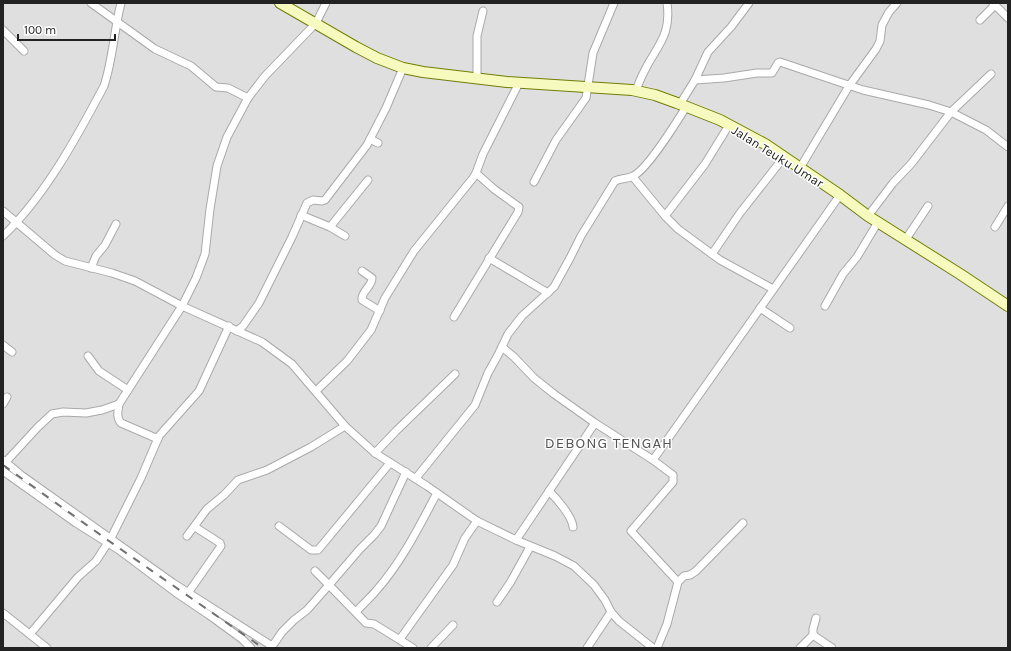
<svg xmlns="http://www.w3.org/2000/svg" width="1011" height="651" viewBox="0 0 1011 651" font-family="Karla,sans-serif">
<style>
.residential{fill:#e0dfdf}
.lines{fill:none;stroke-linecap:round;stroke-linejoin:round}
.street-casing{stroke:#a9a9a9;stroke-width:9}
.secondary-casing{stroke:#707d05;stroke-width:12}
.street{stroke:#fff;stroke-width:7}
.secondary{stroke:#f7fabf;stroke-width:10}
.rail{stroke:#707070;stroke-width:2;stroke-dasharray:8 8;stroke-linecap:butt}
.labels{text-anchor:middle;stroke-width:3;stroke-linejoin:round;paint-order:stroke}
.street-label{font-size:13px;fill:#222;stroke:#fff}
.quarter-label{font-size:15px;letter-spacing:1px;fill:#555;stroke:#fff}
</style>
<rect width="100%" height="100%" fill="#f2efe9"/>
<rect class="residential" x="3" y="3" width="1005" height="645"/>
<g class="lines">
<g class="street-casing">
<g id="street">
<polyline points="91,3 155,49 191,66 216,87 228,88 248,98"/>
<polyline points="993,3 1008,18"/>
<polyline points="980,20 995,5"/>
<polyline points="3,30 24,51"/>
<polyline points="477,79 477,36 483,11"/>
<polyline points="695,80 724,78 757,73 772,73 778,63 780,62 863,90 929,105 951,112 986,130 1008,147"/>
<path d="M636,90C639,82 643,73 648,64C661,42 671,31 667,3"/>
<polyline points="680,104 695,80 708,52 731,27 749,3"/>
<polyline points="370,139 378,143"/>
<polyline points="800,168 849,86 876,49 880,41 882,25 889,12 897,3"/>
<polyline points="633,177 665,216 678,229 720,260 773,289"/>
<polyline points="534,182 556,140 586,98 593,53 614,3"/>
<polyline points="3,211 55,255 65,261 112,273 135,281 182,306 262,342 292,364 345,426 375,453 427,486 477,521 516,540 555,556 574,566 594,585 605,600 611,612 619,621 653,648"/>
<polyline points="301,215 330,227 345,236"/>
<polyline points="665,216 705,164 729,125"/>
<polyline points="868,216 893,183 911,164 951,112 991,74"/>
<polyline points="330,227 368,180"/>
<polyline points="995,227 1008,206"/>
<path d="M3,236C45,196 77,137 104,86C113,59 114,30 121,3"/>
<polyline points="906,239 928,206"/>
<polyline points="712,254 740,213 784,157"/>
<polyline points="489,258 548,293"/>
<polyline points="91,268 96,256 105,245 116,224"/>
<path d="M362,271L372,278C372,287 361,291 362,300L380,311"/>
<polyline points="825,306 843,274 857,257 878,222"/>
<polyline points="760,308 790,328"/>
<polyline points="454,317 518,212 519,207 494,189 476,173"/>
<polyline points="237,331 243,326 259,303 292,237 307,203 313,200 322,201 325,200 367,145 386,108 403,68"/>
<polyline points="3,345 12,352"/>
<polyline points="502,347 514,357 534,378 554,394 595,423 653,460 840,195"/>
<polyline points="88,356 99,371 128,390"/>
<polyline points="316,391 347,361 371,330 385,298 414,251 473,178 476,173 483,154 519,83"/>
<polyline points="3,404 7,397"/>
<path d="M158,439L121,423C116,417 118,411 119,404L182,306L196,278L205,254L210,209L217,166L227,137L248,98L265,76L316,23L326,3"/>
<polyline points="375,453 396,431 455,374"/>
<polyline points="3,460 21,475 173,583 272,646"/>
<polyline points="653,460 673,475 673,482 631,531 678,582"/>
<polyline points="3,465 38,427 52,414 63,412 86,413 102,410 119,404"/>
<polyline points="3,471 76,523 119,550 175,592 209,615 242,639 251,648"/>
<path d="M416,478L475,405L488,373L498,355L508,334L522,316L554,287L570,258L581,236L615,181C621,178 628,179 633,176C648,169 676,123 686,107"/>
<path d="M549,491C557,499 572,516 573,527"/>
<polyline points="279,526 311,550 318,550 390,463"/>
<polyline points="187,536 207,509 224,495 238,480 267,470 311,447 345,426"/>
<polyline points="111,538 141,478 159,436 199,391 229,326"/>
<polyline points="516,540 595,423"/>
<polyline points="315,571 329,585 360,549 374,535 381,526 406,472"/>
<polyline points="188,593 221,546 220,543 195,527"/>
<polyline points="497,602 510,583 530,547"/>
<path d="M356,612C362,605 369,599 375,592C401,563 419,527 437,493"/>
<polyline points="3,613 47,648"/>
<polyline points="30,634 78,577 96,561 107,544"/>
<polyline points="813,635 813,629 816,618"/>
<polyline points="400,639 453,565 465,538 477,521"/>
<polyline points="271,648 282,632 294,620 307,610 329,585 366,623 374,624 413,648"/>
<polyline points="431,648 453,625"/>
<polyline points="587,648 611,612"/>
<polyline points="657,648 667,624 678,582 684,576 690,575 696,571 743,523"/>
<polyline points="800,648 813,635 832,648"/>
</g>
</g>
<g class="secondary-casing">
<polyline id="secondary" points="280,3 356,47 377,58 403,68 423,72 507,82 632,90 655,95 677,103 720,120 765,144 840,195 868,216 960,274 1008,306"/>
</g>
<use href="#street" class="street"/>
<use href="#secondary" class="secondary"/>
<polyline class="rail" points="3,465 109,541 263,648"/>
</g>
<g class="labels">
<g class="street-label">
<text transform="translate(778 156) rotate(32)" y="5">Jalan Teuku Umar</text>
</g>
<g class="quarter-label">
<text x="609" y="448">DEBONG TENGAH</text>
</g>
</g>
<rect width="1011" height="651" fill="none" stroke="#222222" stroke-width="8"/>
<path d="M18 34v6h97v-6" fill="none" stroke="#222222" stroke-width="2"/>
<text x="24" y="34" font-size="12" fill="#222222" stroke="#ffffff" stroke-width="3" paint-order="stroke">100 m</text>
</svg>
